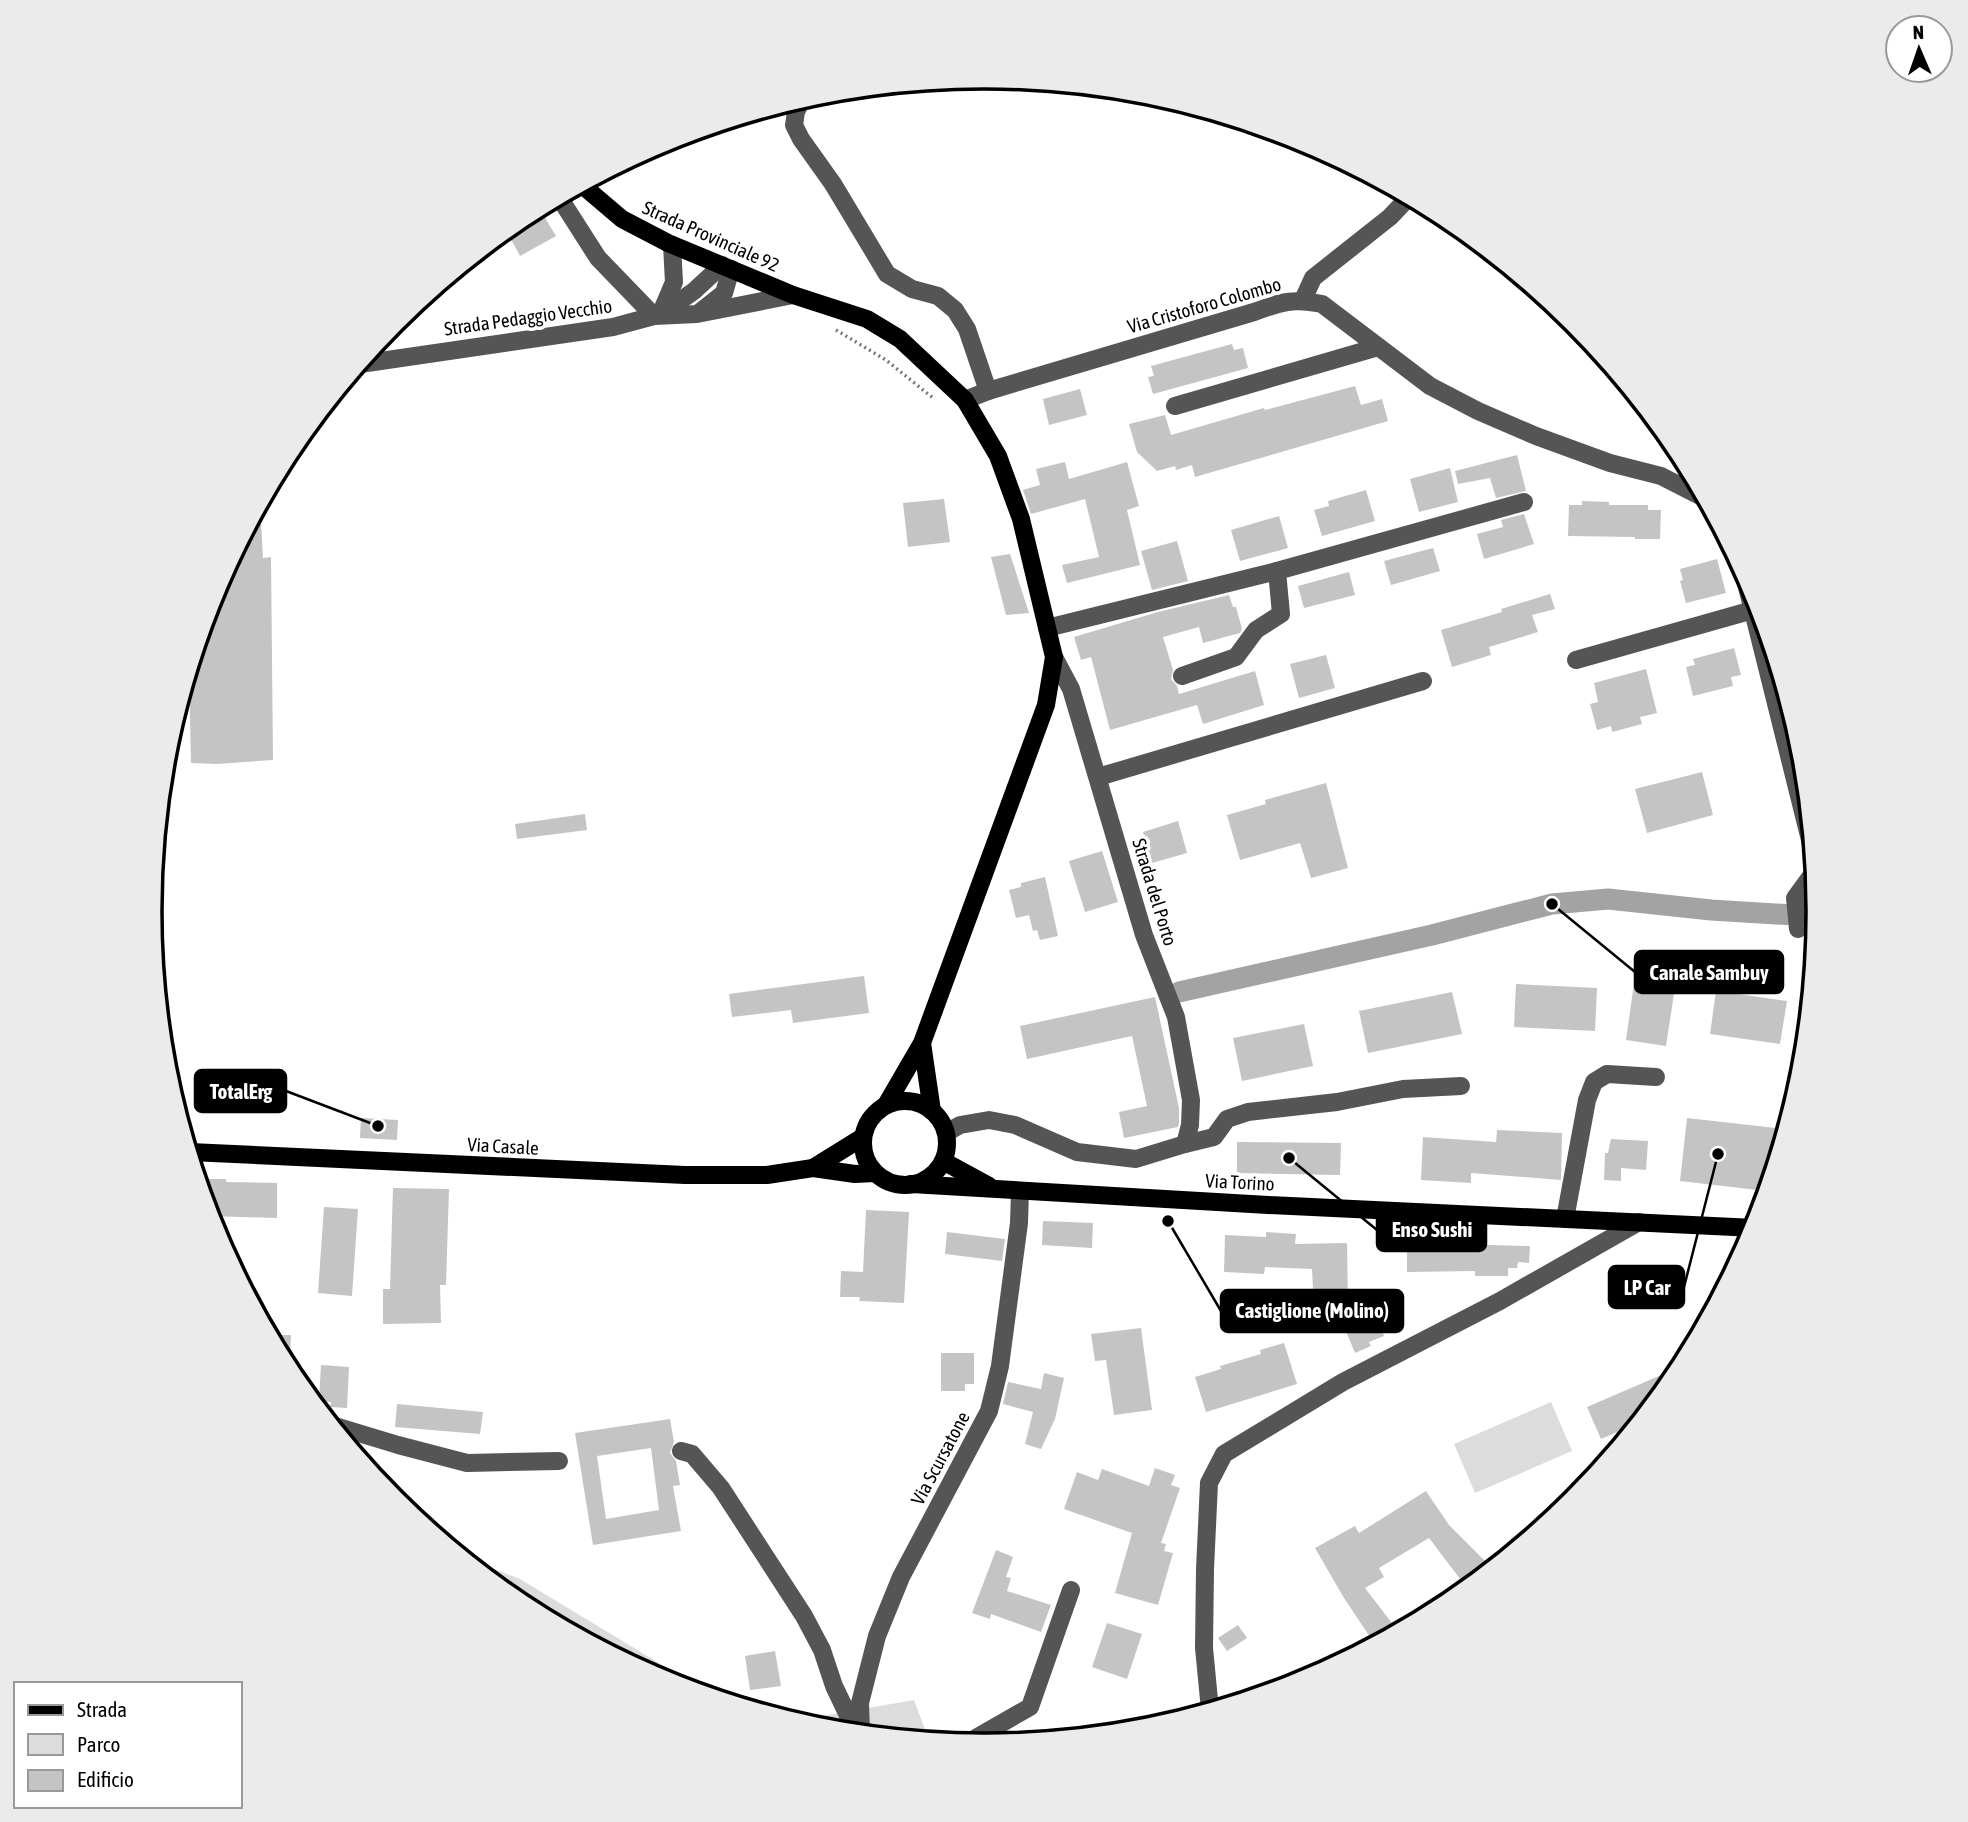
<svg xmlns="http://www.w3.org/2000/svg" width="1968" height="1822" viewBox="0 0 1968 1822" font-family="'Asap Condensed',sans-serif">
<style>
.green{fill:#dcdcdc}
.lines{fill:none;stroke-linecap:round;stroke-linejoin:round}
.canal{stroke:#a3a3a3;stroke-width:21}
.building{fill:#c4c4c4;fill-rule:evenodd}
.path{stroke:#777;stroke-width:3.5;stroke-dasharray:2 3.5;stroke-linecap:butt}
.minor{stroke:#555;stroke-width:18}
.major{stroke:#000;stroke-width:18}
.labels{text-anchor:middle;stroke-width:7;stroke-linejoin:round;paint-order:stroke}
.street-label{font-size:19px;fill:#000;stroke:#fff}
.rim{fill:none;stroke:#000;stroke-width:3.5}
.leader{fill:none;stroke:#000;stroke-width:2.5}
.callout-dot{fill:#000;stroke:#fff;stroke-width:2.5}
.callout{fill:#000;stroke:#000;stroke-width:2.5}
.callout-label{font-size:21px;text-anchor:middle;font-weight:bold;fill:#fff}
</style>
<rect width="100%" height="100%" fill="#fff"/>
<g class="green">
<polygon points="1551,1402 1572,1451 1475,1493 1454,1444"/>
<polygon points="463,1557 520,1579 715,1697 664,1681 520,1604"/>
<polygon points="914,1700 929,1740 821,1729 794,1721"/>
</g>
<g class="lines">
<polyline class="canal" points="1179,992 1432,935 1552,904 1608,899 1711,910 1810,916 1817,920"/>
</g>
<g class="building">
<polygon points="539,208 556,236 520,256 506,230 521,217"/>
<polygon points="1232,344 1234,350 1243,348 1248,368 1153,394 1148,377 1154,376 1151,366"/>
<polygon points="1355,386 1361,405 1382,399 1388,421 1195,477 1192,465 1176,470 1175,466 1157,471 1137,452 1129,424 1165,415 1171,435 1264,408 1265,410"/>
<polygon points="1080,389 1087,415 1049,425 1043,399"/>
<polygon points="1517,455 1526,491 1496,498 1490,478 1458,484 1455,471"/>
<polygon points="1065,462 1069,479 1127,462 1139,506 1127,510 1140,565 1067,583 1062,565 1099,557 1085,499 1031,514 1023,490 1040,485 1036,469"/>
<polygon points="1450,468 1458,502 1419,512 1410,479"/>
<polygon points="1366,490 1375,521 1322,536 1314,510 1329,506 1328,501"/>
<polygon points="944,499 950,542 908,547 903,503"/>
<polygon points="1582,501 1609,502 1609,505 1648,505 1648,510 1661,510 1660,539 1635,539 1635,537 1568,536 1569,505 1582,505"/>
<polygon points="260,504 263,558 271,557 273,760 217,764 191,763 189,674 214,591"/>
<polygon points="1524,514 1534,544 1484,559 1477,534 1503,527 1501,520"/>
<polygon points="1279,516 1288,548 1240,561 1231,530"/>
<polygon points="1177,541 1188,581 1152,590 1141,551"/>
<polygon points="1433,548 1440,571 1391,585 1384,561"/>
<polygon points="1010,554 1029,613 1006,615 991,557"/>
<polygon points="1717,559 1726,593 1686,603 1680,581 1683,580 1680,569"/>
<polygon points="1349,572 1355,595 1304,608 1298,586"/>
<polygon points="1550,594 1555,609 1532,615 1538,632 1489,647 1491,655 1452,667 1441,630 1502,612 1501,609"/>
<polygon points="1229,595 1233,607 1236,607 1242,629 1240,633 1203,643 1199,627 1163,637 1173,670 1171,679 1177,686 1179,694 1255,671 1264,705 1203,724 1197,705 1110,730 1091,657 1081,660 1074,637 1158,612"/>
<polygon points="1734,648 1741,675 1731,677 1733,686 1693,696 1686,667 1695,665 1693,659"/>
<polygon points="1326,655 1335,688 1299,698 1290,664"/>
<polygon points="1646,669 1657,713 1640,717 1642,724 1612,732 1611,726 1597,730 1590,704 1598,702 1594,683"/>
<polygon points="1702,772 1713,815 1647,833 1635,789"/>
<polygon points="1326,783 1348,868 1311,878 1300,843 1240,860 1227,815 1266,804 1265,800"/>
<polygon points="585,814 587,830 517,839 515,824"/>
<polygon points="1178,821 1187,853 1152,863 1143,832"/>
<polygon points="1102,851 1118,902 1085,912 1069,861"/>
<polygon points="1045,877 1058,936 1040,940 1037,930 1033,931 1029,915 1016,918 1009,890 1021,887 1021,883"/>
<polygon points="1638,955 1679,961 1666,1046 1626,1040"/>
<polygon points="864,976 869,1013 793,1023 791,1010 732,1017 729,994"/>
<polygon points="1516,984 1597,988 1595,1031 1514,1027"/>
<polygon points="1716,991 1787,1001 1780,1044 1710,1034"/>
<polygon points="1452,992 1462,1034 1368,1053 1359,1011"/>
<polygon points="1155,997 1179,1108 1179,1123 1178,1127 1124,1138 1119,1112 1147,1106 1132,1036 1027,1059 1020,1026"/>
<polygon points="1304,1024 1313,1066 1242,1081 1233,1038"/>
<polygon points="361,1118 398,1120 397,1140 360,1138"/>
<polygon points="1687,1118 1785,1129 1766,1191 1680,1181"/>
<polygon points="1497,1130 1562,1133 1561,1180 1471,1173 1471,1183 1421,1180 1423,1137 1496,1142"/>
<polygon points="1611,1139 1648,1141 1646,1170 1621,1168 1621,1181 1604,1180 1605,1153 1608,1153"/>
<polygon points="1237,1142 1341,1143 1340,1175 1237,1173"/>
<polygon points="198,1179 226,1179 226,1182 277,1183 277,1218 209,1216"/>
<polygon points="393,1188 449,1189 446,1285 440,1285 441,1323 383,1324 383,1289 390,1289"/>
<polygon points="324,1207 358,1209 352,1296 318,1293"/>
<polygon points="866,1210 909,1212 904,1303 859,1301 860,1297 840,1297 841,1271 863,1272"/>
<polygon points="1043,1221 1093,1223 1092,1248 1042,1245"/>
<polygon points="947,1232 1005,1239 1002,1261 945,1254"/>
<polygon points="1266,1232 1296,1234 1295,1244 1347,1243 1348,1304 1368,1296 1384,1336 1369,1342 1371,1346 1355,1353 1329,1290 1313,1290 1312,1269 1265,1267 1264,1274 1224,1272 1225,1235 1266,1237"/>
<polygon points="1407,1238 1453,1238 1453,1244 1530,1246 1529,1263 1518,1262 1517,1268 1508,1268 1508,1276 1475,1276 1475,1271 1407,1272"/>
<polygon points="1141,1328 1152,1410 1114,1415 1106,1360 1095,1361 1091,1334"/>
<polygon points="269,1335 291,1335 289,1372 276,1347"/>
<polygon points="1284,1343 1297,1384 1206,1412 1195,1377 1221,1369 1220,1366 1261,1354 1260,1350"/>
<polygon points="941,1353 974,1353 974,1384 965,1384 965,1391 941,1391"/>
<polygon points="321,1365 349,1367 347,1408 330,1407 331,1402 319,1401"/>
<polygon points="1682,1366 1638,1423 1601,1439 1587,1407"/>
<polygon points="1044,1373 1064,1378 1055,1419 1041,1449 1025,1444 1033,1412 1003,1404 1008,1382 1041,1389"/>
<polygon points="397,1404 483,1412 480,1434 395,1427"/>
<path d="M670,1419L674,1442L670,1453L676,1461L680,1485L673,1486L681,1531L593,1545L575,1433ZM651,1448L659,1510L606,1519L597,1456Z"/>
<polygon points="1155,1468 1175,1475 1171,1485 1180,1488 1161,1543 1166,1544 1164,1551 1173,1553 1158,1605 1115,1593 1132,1533 1064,1509 1077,1472 1098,1480 1102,1469 1149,1486"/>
<polygon points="1426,1491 1449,1525 1492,1568 1467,1588 1429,1538 1379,1568 1384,1577 1365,1588 1398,1631 1374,1643 1344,1598 1315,1548 1355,1526 1359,1533"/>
<polygon points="996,1550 1013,1557 1006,1577 1011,1578 1007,1591 1051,1605 1041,1632 991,1614 990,1619 972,1613"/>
<polygon points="1107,1623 1142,1634 1127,1679 1092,1667"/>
<polygon points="1238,1625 1247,1638 1227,1651 1218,1638"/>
<polygon points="775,1651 781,1686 750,1690 745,1656"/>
</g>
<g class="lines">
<polyline class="path" points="836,330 886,360 933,398"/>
<g class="minor">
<polyline points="802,99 796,112 794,125 801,139 833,184 887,274 912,289 938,296 955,310 967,329 988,391"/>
<polyline points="559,197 598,258 654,316"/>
<polyline points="1303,300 1313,278 1390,217 1409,197"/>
<polyline points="700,312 724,293 731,269"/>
<polyline points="660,315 694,291 722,265"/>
<polyline points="660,315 674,282 672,245"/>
<polyline points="360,364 613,327 654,316 697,314 793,295"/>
<path d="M965,400L988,391L1254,312C1281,302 1293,298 1322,304L1430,386L1478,411L1536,436L1610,463L1661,476L1704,498"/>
<polyline points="1175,406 1378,347"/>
<polyline points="1277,571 1524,502"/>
<polyline points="1743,571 1812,848"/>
<polyline points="1047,628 1277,571 1281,614 1256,630 1236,657 1182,676"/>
<polyline points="1576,660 1753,610"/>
<polyline points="1098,777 1423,681"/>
<polyline points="1798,929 1795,898 1814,872"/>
<polyline points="946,1133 960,1125 989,1120 1015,1125 1077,1152 1136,1159 1185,1144 1190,1125 1191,1100 1176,1017 1144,935 1071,689 1054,657"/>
<polyline points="1185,1144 1214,1137 1227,1119 1248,1112 1337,1102 1403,1089 1461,1086"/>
<polyline points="1565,1219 1587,1100 1594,1082 1607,1074 1656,1077"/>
<polyline points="332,1425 398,1445 467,1463 559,1461"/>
<polyline points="681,1451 692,1454 721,1488 804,1616 822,1650 834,1686 856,1732"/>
<polyline points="1210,1710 1204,1648 1205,1569 1209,1483 1224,1454 1343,1382 1500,1301 1639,1222"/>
<polyline points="861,1733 860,1703 877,1636 901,1577 989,1411 1000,1366 1019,1223 1020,1191"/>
<polyline points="967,1743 1030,1707 1071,1590"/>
</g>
<g class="major">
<polyline points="582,185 622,219 668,243 793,295 867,319 900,339 965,400 998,456 1021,519 1054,657 1046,705 922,1043 886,1105"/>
<polyline points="922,1043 932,1111"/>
<circle cx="905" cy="1143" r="42"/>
<polyline points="190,1152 685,1175 767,1175 813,1168 855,1174 875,1173"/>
<polyline points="943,1161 989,1186"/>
<polyline points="813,1168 863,1137"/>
<polyline points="911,1184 1268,1205 1755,1228"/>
</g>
</g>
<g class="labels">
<g class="street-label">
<text transform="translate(711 236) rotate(24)" y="7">Strada Provinciale 92</text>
<text transform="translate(1204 305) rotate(-16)" y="7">Via Cristoforo Colombo</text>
<text transform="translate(528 317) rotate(-8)" y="7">Strada Pedaggio Vecchio</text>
<text transform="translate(1155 892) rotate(73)" y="7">Strada del Porto</text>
<text transform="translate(503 1146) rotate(3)" y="7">Via Casale</text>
<text transform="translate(1240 1182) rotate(3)" y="7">Via Torino</text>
<text transform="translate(940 1458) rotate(-62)" y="7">Via Scursatone</text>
</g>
</g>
<path d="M0 0H1968V1822H0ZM162 911a822 822 0 1 1 1644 0a822 822 0 1 1-1644 0Z" fill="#ebebeb" fill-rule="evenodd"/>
<path class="rim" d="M162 911a822 822 0 1 1 1644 0a822 822 0 1 1-1644 0Z"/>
<path class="leader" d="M1552 904L1635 972M378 1126L286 1091M1289 1158L1377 1230M1718 1154L1684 1287M1168 1221L1221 1311"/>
<g class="callout-dot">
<circle cx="1552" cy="904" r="7"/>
<circle cx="378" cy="1126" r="7"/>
<circle cx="1289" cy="1158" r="7"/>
<circle cx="1718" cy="1154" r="7"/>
<circle cx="1168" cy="1221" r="7"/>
</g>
<g class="callout">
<rect x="1635" y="951" width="148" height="42" rx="7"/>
<rect x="195" y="1070" width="91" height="42" rx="7"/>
<rect x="1377" y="1209" width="109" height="42" rx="7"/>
<rect x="1609" y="1266" width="75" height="42" rx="7"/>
<rect x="1221" y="1290" width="182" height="42" rx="7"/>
</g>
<g class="callout-label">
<text x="1709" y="980">Canale Sambuy</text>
<text x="241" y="1099">TotalErg</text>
<text x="1432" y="1237">Enso Sushi</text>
<text x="1647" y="1295">LP Car</text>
<text x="1312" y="1318">Castiglione (Molino)</text>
</g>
<rect x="14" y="1682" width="228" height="126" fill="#ffffff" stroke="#999999" stroke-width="2"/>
<rect x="28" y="1705" width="35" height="10" fill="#000000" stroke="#999999" stroke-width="2"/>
<text x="77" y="1717" font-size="21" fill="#000000">Strada</text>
<rect x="28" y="1734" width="35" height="21" fill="#dcdcdc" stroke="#999999" stroke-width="2"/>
<text x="77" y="1752" font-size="21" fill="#000000">Parco</text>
<rect x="28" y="1770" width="35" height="21" fill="#c4c4c4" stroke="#999999" stroke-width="2"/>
<text x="77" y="1787" font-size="21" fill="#000000">Edificio</text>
<g transform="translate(1919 49) rotate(358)"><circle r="33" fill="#ffffff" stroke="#999999" stroke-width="2"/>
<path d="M0-5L12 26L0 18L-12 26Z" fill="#000000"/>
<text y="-10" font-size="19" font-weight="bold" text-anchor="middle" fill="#000000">N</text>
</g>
</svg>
